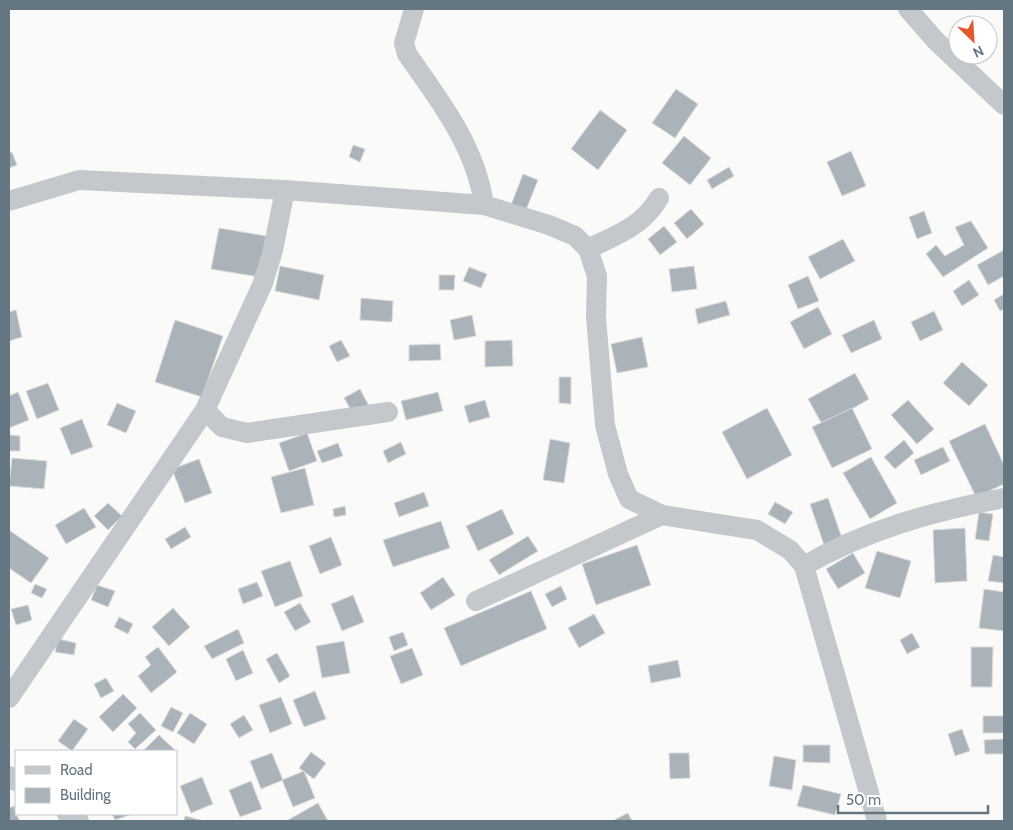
<svg xmlns="http://www.w3.org/2000/svg" width="1013" height="830" viewBox="0 0 1013 830" font-family="Cabin,sans-serif">
<style>
.building{fill:#aab3b9;stroke:#dcdcda}
.lines{fill:none;stroke-linecap:round;stroke-linejoin:round}
.minor{stroke:#c3c8cc;stroke-width:20}
</style>
<rect width="100%" height="100%" fill="#fafaf8"/>
<g class="building">
<polygon points="676,89 698,104 675,138 652,123"/>
<polygon points="600,110 627,130 598,170 571,149"/>
<polygon points="684,136 711,158 690,185 662,163"/>
<polygon points="353,145 365,149 360,162 349,157"/>
<polygon points="851,151 866,186 842,196 827,162"/>
<polygon points="12,152 17,165 9,168 9,153"/>
<polygon points="729,167 734,176 712,189 707,180"/>
<polygon points="523,174 538,180 526,210 511,205"/>
<polygon points="691,209 704,224 687,239 674,223"/>
<polygon points="924,211 932,233 917,239 909,217"/>
<polygon points="971,221 988,248 943,277 926,254 936,245 945,256 964,245 955,227"/>
<polygon points="664,226 677,242 660,255 648,239"/>
<polygon points="219,228 266,236 259,277 211,269"/>
<polygon points="843,239 855,261 820,279 808,257"/>
<polygon points="1004,250 1004,276 988,285 977,265"/>
<polygon points="280,266 324,275 319,300 275,291"/>
<polygon points="694,266 697,289 672,292 669,269"/>
<polygon points="469,267 487,274 481,288 463,281"/>
<polygon points="439,275 455,275 454,290 439,290"/>
<polygon points="808,276 819,301 798,309 788,285"/>
<polygon points="969,280 979,295 962,306 953,291"/>
<polygon points="1004,294 1004,309 1000,311 994,300"/>
<polygon points="361,298 393,301 392,322 360,320"/>
<polygon points="726,301 730,315 698,324 695,309"/>
<polygon points="818,307 832,334 804,349 790,322"/>
<polygon points="16,310 22,337 9,341 9,312"/>
<polygon points="934,311 943,330 920,341 911,322"/>
<polygon points="472,315 476,336 454,340 450,320"/>
<polygon points="175,320 223,336 202,397 155,382"/>
<polygon points="874,320 882,339 851,353 842,335"/>
<polygon points="642,337 648,367 617,373 611,344"/>
<polygon points="341,340 350,356 337,362 329,346"/>
<polygon points="512,340 513,366 485,367 485,341"/>
<polygon points="440,344 441,360 409,361 409,345"/>
<polygon points="962,362 988,385 969,406 943,383"/>
<polygon points="855,373 869,399 823,426 808,399"/>
<polygon points="559,377 571,377 571,404 559,403"/>
<polygon points="48,383 59,410 37,419 26,391"/>
<polygon points="360,389 369,406 354,415 344,398"/>
<polygon points="18,392 29,420 9,428 9,396"/>
<polygon points="438,392 443,411 406,420 401,401"/>
<polygon points="485,400 490,417 469,423 464,406"/>
<polygon points="908,400 934,429 917,444 891,415"/>
<polygon points="117,403 136,411 126,433 107,425"/>
<polygon points="767,408 792,455 747,479 722,432"/>
<polygon points="852,408 872,449 832,468 812,427"/>
<polygon points="82,419 93,447 71,455 60,428"/>
<polygon points="985,424 1004,465 1004,484 976,497 949,441"/>
<polygon points="307,433 317,461 289,471 279,443"/>
<polygon points="9,435 20,436 20,451 9,451"/>
<polygon points="550,439 570,443 564,483 543,480"/>
<polygon points="904,440 914,453 895,469 884,457"/>
<polygon points="401,442 406,454 388,463 383,451"/>
<polygon points="338,443 343,456 322,463 317,451"/>
<polygon points="943,447 950,461 921,475 914,460"/>
<polygon points="871,457 897,503 870,519 843,473"/>
<polygon points="12,458 47,461 44,489 9,486"/>
<polygon points="199,459 212,493 185,503 172,469"/>
<polygon points="305,468 314,505 281,513 271,477"/>
<polygon points="424,492 429,506 399,517 394,503"/>
<polygon points="828,498 842,538 824,545 810,504"/>
<polygon points="775,502 793,512 785,524 768,514"/>
<polygon points="108,503 122,516 108,530 94,516"/>
<polygon points="345,506 346,515 334,517 333,509"/>
<polygon points="84,508 96,527 66,544 55,525"/>
<polygon points="502,509 514,534 478,551 466,526"/>
<polygon points="979,512 993,514 989,541 975,539"/>
<polygon points="441,521 450,548 393,567 383,540"/>
<polygon points="185,527 191,537 171,549 165,539"/>
<polygon points="965,528 967,581 935,583 933,530"/>
<polygon points="9,530 49,558 31,583 9,568"/>
<polygon points="528,536 538,551 499,575 489,560"/>
<polygon points="331,537 342,565 320,574 309,546"/>
<polygon points="637,545 651,585 596,605 582,564"/>
<polygon points="877,551 911,561 900,598 865,588"/>
<polygon points="853,553 865,573 838,589 826,569"/>
<polygon points="993,555 1004,557 1004,583 988,581"/>
<polygon points="290,561 303,596 275,607 261,571"/>
<polygon points="443,577 455,595 431,610 420,593"/>
<polygon points="257,582 263,596 243,604 238,589"/>
<polygon points="35,584 47,589 42,598 31,593"/>
<polygon points="97,585 115,591 108,607 91,600"/>
<polygon points="561,586 567,599 552,607 545,594"/>
<polygon points="984,589 1004,592 1004,631 979,628"/>
<polygon points="531,591 547,629 461,666 444,628"/>
<polygon points="353,595 364,622 342,631 331,604"/>
<polygon points="300,603 311,622 295,631 284,612"/>
<polygon points="28,605 32,620 16,625 11,609"/>
<polygon points="173,608 190,627 169,646 152,627"/>
<polygon points="594,614 605,633 579,648 568,628"/>
<polygon points="119,617 133,624 128,634 114,627"/>
<polygon points="238,629 244,643 212,659 204,646"/>
<polygon points="403,632 408,645 394,651 389,637"/>
<polygon points="912,633 920,647 907,654 900,640"/>
<polygon points="58,639 76,643 74,655 55,652"/>
<polygon points="344,641 350,673 322,678 316,646"/>
<polygon points="158,647 177,672 151,693 138,676 151,665 145,657"/>
<polygon points="971,647 993,647 992,687 971,687"/>
<polygon points="412,648 423,675 401,684 390,656"/>
<polygon points="243,650 253,673 236,681 226,659"/>
<polygon points="277,653 290,676 279,683 266,659"/>
<polygon points="678,660 681,677 651,683 648,666"/>
<polygon points="106,678 114,691 101,698 94,684"/>
<polygon points="315,691 326,719 304,727 293,700"/>
<polygon points="123,694 137,708 113,732 99,717"/>
<polygon points="281,697 292,724 270,733 259,705"/>
<polygon points="171,707 183,713 173,732 161,726"/>
<polygon points="140,713 156,730 135,749 128,742 136,733 128,724"/>
<polygon points="190,713 207,724 194,744 177,733"/>
<polygon points="244,715 253,730 239,738 230,724"/>
<rect x="983" y="716" width="21" height="17"/>
<polygon points="74,719 88,729 72,751 58,741"/>
<polygon points="962,729 970,751 955,756 948,734"/>
<polygon points="159,735 176,751 143,751"/>
<polygon points="1004,739 1004,754 985,754 984,740"/>
<polygon points="803,745 830,745 830,763 803,762"/>
<polygon points="311,752 326,763 314,779 299,768"/>
<polygon points="272,753 283,780 261,789 250,761"/>
<polygon points="669,753 689,753 690,778 670,779"/>
<polygon points="774,756 796,760 792,790 769,786"/>
<polygon points="304,771 315,798 293,807 282,780"/>
<polygon points="202,777 213,804 191,813 180,786"/>
<polygon points="251,781 262,809 240,817 229,790"/>
<polygon points="803,785 841,794 835,815 797,806"/>
<polygon points="318,803 328,821 289,821 288,820"/>
<polygon points="14,806 16,814 20,821 9,821 9,808"/>
<polygon points="628,813 632,821 612,821"/>
<polygon points="112,814 132,814 115,820"/>
<polygon points="185,816 204,821 184,821"/>
</g>
<g class="lines">
<g class="minor">
<path d="M414,9L404,43L407,54C440,101 476,147 484,205"/>
<polyline points="908,9 936,41 1004,105"/>
<polyline points="9,201 79,180 285,190 484,205 549,225 575,236 588,249 597,276 596,317 605,425 618,474 629,499 662,515 757,530 790,550 804,566 877,821"/>
<path d="M588,249C618,234 642,227 659,198"/>
<polyline points="205,410 222,427 247,433 388,412"/>
<path d="M804,566C865,530 934,511 1004,498"/>
<polyline points="476,601 662,515"/>
<polyline points="9,698 205,410 263,283 273,250 285,190"/>
<polyline points="9,776 16,781"/>
<polyline points="67,814 79,821"/>
</g>
</g>
<rect width="1013" height="830" fill="none" stroke="#657683" stroke-width="20"/>
<rect x="15" y="750" width="162" height="65" fill="#ffffff" stroke="#c1c8cd"/>
<rect x="25" y="766" width="25" height="8" fill="#c3c8cc" stroke="#c1c8cd"/>
<text x="60" y="775" font-size="15" fill="#657683">Road</text>
<rect x="25" y="788" width="25" height="15" fill="#aab3b9" stroke="#c1c8cd"/>
<text x="60" y="800" font-size="15" fill="#657683">Building</text>
<g transform="translate(973 40) rotate(155)"><circle r="24" fill="#ffffff" stroke="#c1c8cd"/>
<path d="M0-4L9 19L0 12L-9 19Z" fill="#e4572e"/>
<text y="-8" font-size="14" font-weight="bold" text-anchor="middle" fill="#657683">N</text>
</g>
<path d="M838 805v8h150v-8" fill="none" stroke="#657683" stroke-width="2.5"/>
<text x="846" y="805" font-size="15" fill="#657683" stroke="#ffffff" stroke-width="4" paint-order="stroke">50 m</text>
</svg>
